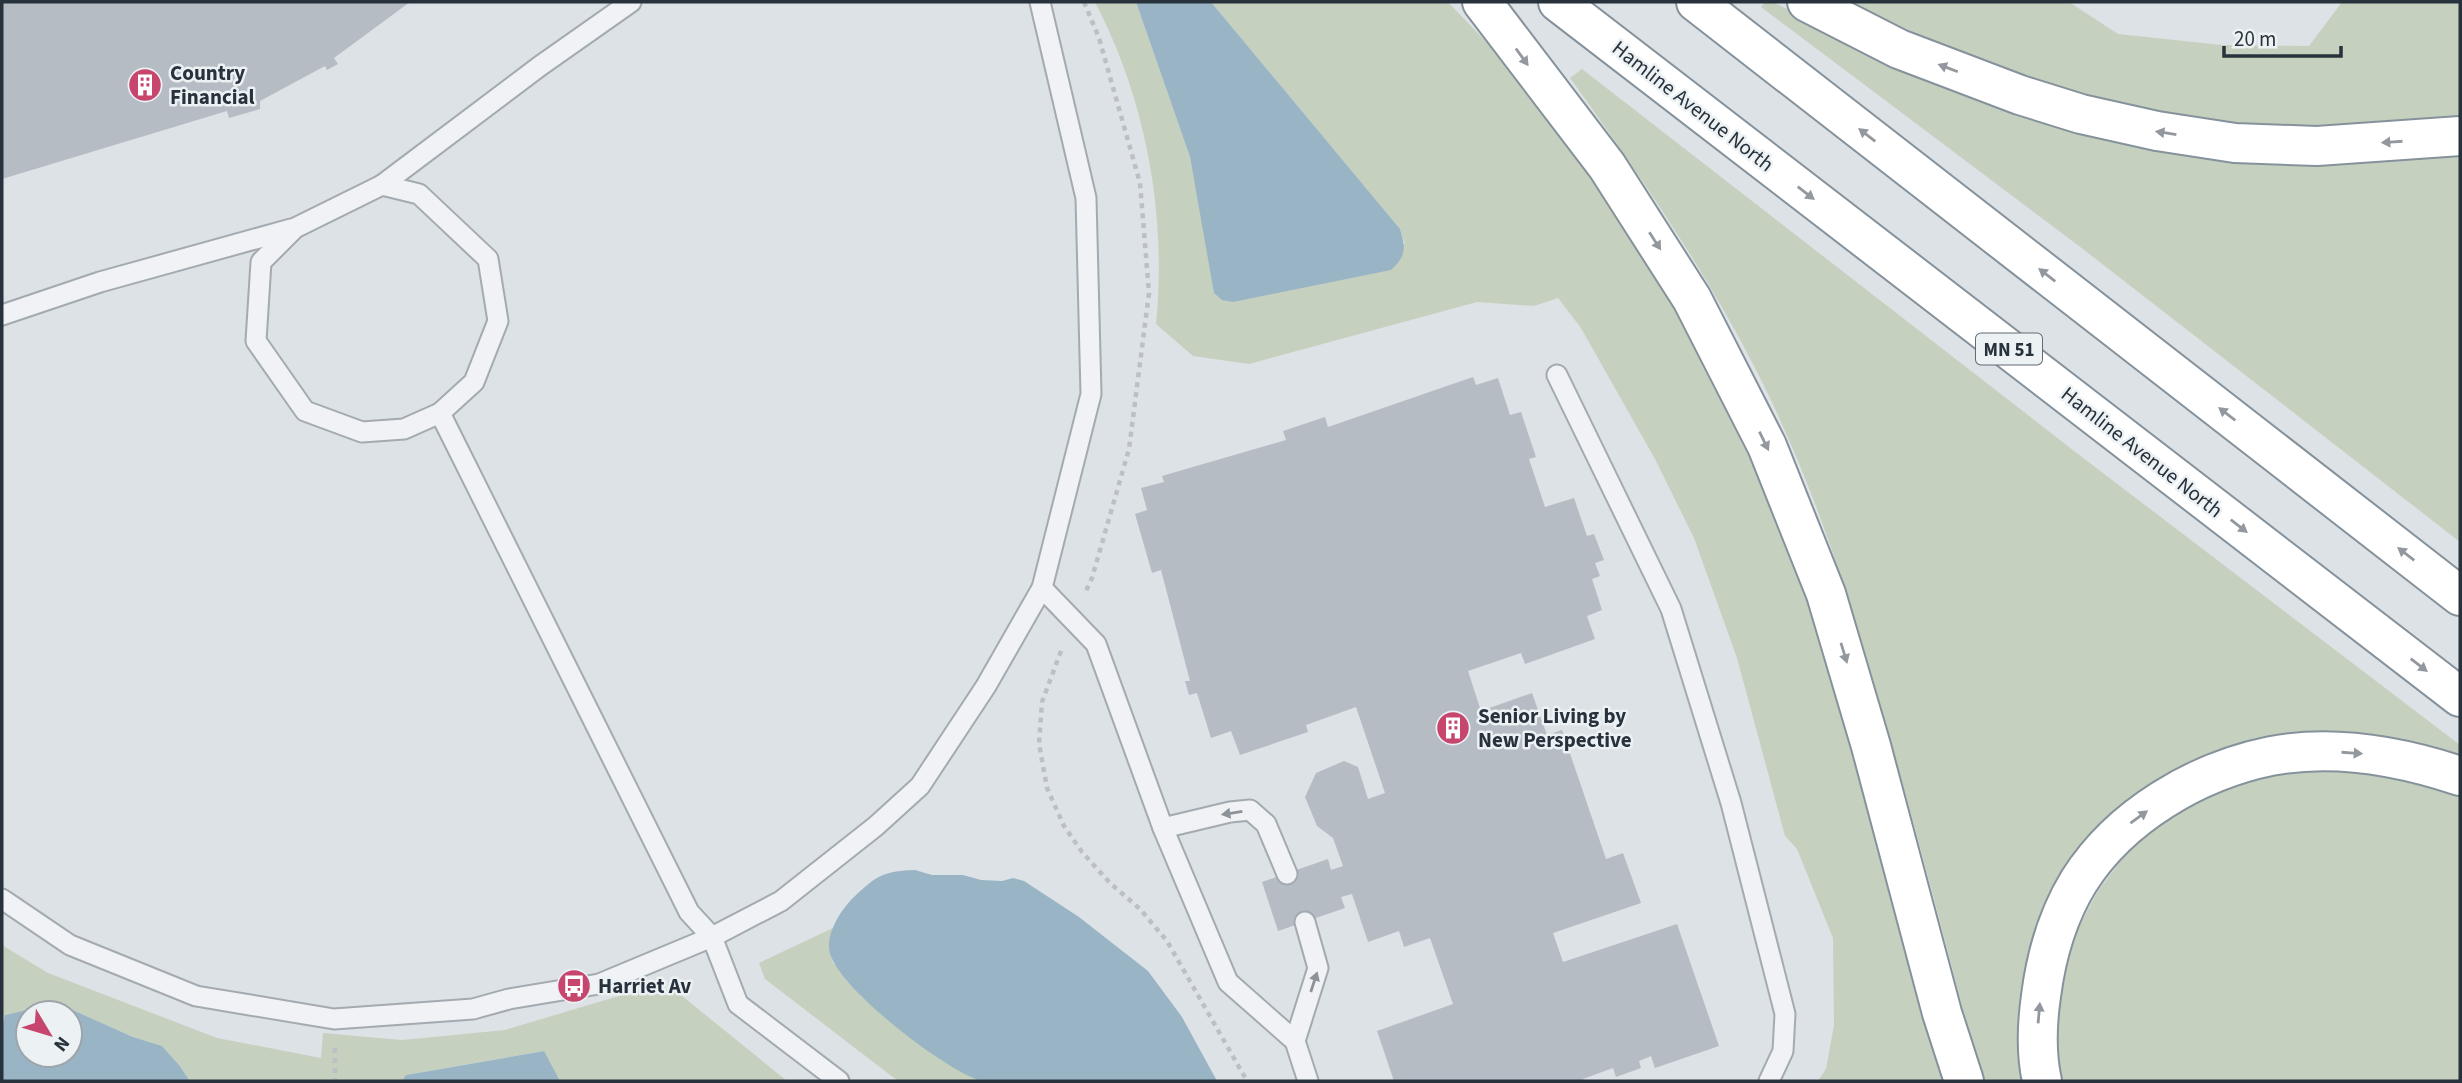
<svg xmlns="http://www.w3.org/2000/svg" width="2462" height="1083" viewBox="0 0 2462 1083" font-family="'Source Sans 3',sans-serif">
<style>
.green{fill:#c6d0bf}
.water{fill:#99b5c5;fill-rule:evenodd}
.building{fill:#b5bcc3}
.lines{fill:none;stroke-linecap:round;stroke-linejoin:round}
.service-casing{stroke:#a3aab0;stroke-width:23}
.motorway-casing{stroke:#85929c;stroke-width:42}
.path{stroke:#bcc0c5;stroke-width:4.5;stroke-dasharray:5 5;stroke-linecap:butt}
.service{stroke:#f0f2f5;stroke-width:19}
.motorway{stroke:#fff;stroke-width:38}
.oneway{fill:#93989e}
.oneway2{fill:#8c9298}
.labels{text-anchor:middle;stroke-width:5;stroke-linejoin:round;paint-order:stroke}
.shield{fill:#ecf1f4;stroke:#626b73;stroke-width:2}
.shield-label{font-size:19px;font-weight:bold;fill:#27323c}
.poi-label{font-size:21px;font-weight:bold;fill:#27323c;stroke:#ecf1f4;text-anchor:start}
.street-label{font-size:21px;fill:#27323c;stroke:#ecf1f4}
</style>
<rect width="100%" height="100%" fill="#dde2e6"/>
<g class="green">
<path d="M1095,2H1136L1190,157L1202,221L1405,244L1400,229L1211,2H1448L1537,95L1653,264L1764,476L1799,561L1947,1081H1818L1826,1069L1834,1025L1833,938L1797,849L1785,836L1737,658L1694,538L1655,459L1581,328L1558,298L1534,306L1477,302L1249,364L1193,356L1156,324C1167,214 1146,100 1095,2Z"/>
<polygon points="1765,2 1773,2 1882,56 2002,103 2460,149 2460,542 2079,246 1761,7"/>
<polygon points="1848,2 2069,2 2118,34 2222,45 2309,46 2342,2 2460,2 2460,116 2339,127 2254,128 2169,113 2080,93 1956,52"/>
<path d="M1582,69L2078,454L2460,745V758C2429,749 2396,737 2363,734C2221,720 2084,792 2036,931C2020,978 2010,1032 2024,1081H1986L1975,1058C1949,953 1921,849 1892,746C1858,625 1822,505 1767,392C1713,281 1642,178 1570,78Z"/>
<polygon points="2301,769 2380,771 2460,793 2460,1081 2063,1081 2058,1064 2056,1013 2063,973 2074,936 2098,891 2128,851 2184,805 2258,776"/>
<polygon points="833,928 829,948 833,963 943,1061 982,1081 898,1081 765,979 759,963"/>
<polygon points="2,945 48,973 217,1038 321,1058 323,1033 402,1040 505,1030 652,986 676,991 787,1081 560,1081 543,1051 406,1075 402,1081 190,1081 179,1065 162,1046 133,1037 57,1003 5,1015 2,1027"/>
</g>
<g class="water">
<path d="M1136,2H1211L1400,229C1406,248 1406,256 1391,270L1233,302L1222,300L1214,293L1190,157Z"/>
<path d="M915,870L932,875H963L981,880L1002,881L1013,878L1024,881L1079,917L1148,971L1182,1017L1217,1081C1160,1081 1103,1081 1046,1081C1029,1081 997,1083 982,1081C948,1073 830,983 829,948C828,930 842,908 855,896C877,875 885,871 915,870Z"/>
<path d="M57,1003L133,1037L162,1046L179,1065L190,1081H2V1027L5,1015ZM28,1013H70V1055H28Z"/>
<polygon points="544,1051 560,1081 402,1081 406,1075"/>
</g>
<g class="building">
<polygon points="2,2 410,2 334,58 338,64 327,70 325,66 260,101 260,109 229,118 227,111 2,179"/>
<polygon points="1473,377 1476,385 1498,378 1510,415 1521,412 1536,457 1529,459 1545,507 1574,498 1587,536 1594,534 1604,560 1595,563 1600,576 1592,579 1602,610 1587,616 1595,639 1525,664 1521,653 1468,671 1481,711 1532,693 1547,735 1562,730 1606,859 1623,853 1641,903 1553,933 1563,962 1677,924 1719,1046 1655,1068 1651,1056 1639,1061 1641,1068 1616,1077 1613,1068 1583,1079 1584,1081 1394,1081 1377,1031 1453,1004 1430,938 1404,947 1399,931 1368,942 1352,894 1341,897 1345,908 1278,931 1262,882 1328,859 1331,870 1343,866 1333,838 1317,826 1305,797 1316,773 1344,761 1358,767 1368,799 1385,793 1356,707 1306,725 1308,732 1240,755 1231,731 1211,738 1197,693 1189,695 1185,681 1190,681 1161,570 1152,573 1135,514 1147,510 1141,488 1164,482 1162,476 1286,440 1283,431 1325,417 1328,427"/>
</g>
<g class="lines">
<g class="service-casing">
<g id="service">
<polygon points="382,185 419,194 488,259 498,321 474,382 440,413 404,429 362,432 305,411 256,341 261,262 295,228"/>
<polyline points="382,185 540,66 631,2"/>
<polyline points="2,315 100,282 291,229"/>
<polyline points="1557,375 1671,609 1731,803 1785,1014 1783,1051 1769,1081"/>
<polyline points="440,413 689,912 712,937 738,1004 839,1081"/>
<polyline points="1042,588 1096,644 1163,828 1228,982 1295,1041 1308,1081"/>
<polyline points="1163,828 1230,812 1250,810 1266,824 1287,874"/>
<polyline points="2,899 70,945 196,996 334,1019 473,1009 509,999 599,984 712,937 781,901 876,826 920,786 986,686 1042,588 1091,394 1086,198 1040,2"/>
<polyline points="1295,1041 1318,968 1305,922"/>
</g>
</g>
<g class="motorway-casing">
<g id="motorway">
<polyline points="1482,2 1607,166 1692,299 1767,446 1826,594 1871,746 1942,1013 1964,1081"/>
<polyline points="1558,2 2460,697"/>
<polyline points="1696,2 2460,596"/>
<polyline points="1807,2 1899,49 2020,95 2081,114 2157,131 2235,143 2317,146 2460,136"/>
<path d="M2042,1081C2036,1054 2037,1024 2041,996C2046,957 2058,915 2079,881C2120,816 2197,771 2271,756C2334,744 2400,756 2460,776"/>
</g>
</g>
<g class="path">
<polyline points="1084,2 1099,38 1140,183 1149,293 1129,449 1092,578 1086,591"/>
<polyline points="1061,651 1042,702 1039,744 1047,788 1064,826 1082,852 1110,883 1140,909 1167,941 1247,1081"/>
<polyline points="335,1048 335,1081"/>
</g>
<use href="#service" class="service"/>
<use href="#motorway" class="motorway"/>
</g>
<defs><path id="oneway-solid" d="M-6-.8H1V-3.2L6.5 0L1 3.2V.8H-6Z" transform="scale(1.75)"/></defs>
<g class="oneway">
<use href="#oneway-solid" transform="translate(1522 57) rotate(54)"/>
<use href="#oneway-solid" transform="translate(1948 68) rotate(-159)"/>
<use href="#oneway-solid" transform="translate(2166 133) rotate(-171)"/>
<use href="#oneway-solid" transform="translate(1867 135) rotate(-142)"/>
<use href="#oneway-solid" transform="translate(2392 142) rotate(176)"/>
<use href="#oneway-solid" transform="translate(1806 193) rotate(38)"/>
<use href="#oneway-solid" transform="translate(1655 241) rotate(57)"/>
<use href="#oneway-solid" transform="translate(2047 275) rotate(-142)"/>
<use href="#oneway-solid" transform="translate(2227 414) rotate(-142)"/>
<use href="#oneway-solid" transform="translate(1764 441) rotate(64)"/>
<use href="#oneway-solid" transform="translate(2239 526) rotate(38)"/>
<use href="#oneway-solid" transform="translate(2406 554) rotate(-142)"/>
<use href="#oneway-solid" transform="translate(1844 653) rotate(73)"/>
<use href="#oneway-solid" transform="translate(2419 665) rotate(38)"/>
<use href="#oneway-solid" transform="translate(2352 753) rotate(4)"/>
<use href="#oneway-solid" transform="translate(2139 817) rotate(-36)"/>
<use href="#oneway-solid" transform="translate(2039 1013) rotate(-85)"/>
</g>
<g class="oneway2">
<use href="#oneway-solid" transform="translate(1232 813) rotate(171)"/>
<use href="#oneway-solid" transform="translate(1314 982) rotate(-72)"/>
</g>
<defs>
<g id="building-disc" transform="scale(1.75)"><circle r="9.5" fill="#c7466e" stroke="#ecf1f4"/><path d="M-4-6H4V6H1V3H-1V6H-4ZM-2.5-4.3h1.7v1.8h-1.7ZM.8-4.3h1.7v1.8H.8ZM-2.5-1h1.7V.8h-1.7ZM.8-1h1.7V.8H.8Z" fill="#fff"/></g>
<g id="bus-disc" transform="scale(1.75)"><circle r="9.5" fill="#c7466e" stroke="#ecf1f4"/><path d="M-5-6H5V4H4V6H2V4H-2V6H-4V4H-5ZM-3.5-4V0h7V-4ZM-3.5 1.2v1.5H-2V1.2ZM2 1.2v1.5H3.5V1.2Z" fill="#fff"/></g>
</defs>
<g fill-rule="evenodd">
<use href="#building-disc" x="145" y="85"/>
<use href="#building-disc" x="1453" y="728"/>
<use href="#bus-disc" x="574" y="986"/>
</g>
<g class="labels">
<rect class="shield" x="1976" y="333.5" width="66" height="31" rx="5"/>
<g class="shield-label">
<text x="2009" y="356">MN 51</text>
</g>
<g class="poi-label">
<text x="170" y="80">Country<tspan x="170" dy="24">Financial</tspan></text>
<text x="1478" y="723">Senior Living by<tspan x="1478" dy="24">New Perspective</tspan></text>
<text x="598" y="993">Harriet Av</text>
</g>
<g class="street-label">
<text transform="translate(1693 106) rotate(38)" y="7">Hamline Avenue North</text>
<text transform="translate(2142 452) rotate(38)" y="7">Hamline Avenue North</text>
</g>
</g>
<rect width="2462" height="1083" fill="none" stroke="#27323c" stroke-width="7"/>
<g transform="translate(49 1034) rotate(128)"><circle r="33" fill="#ecf1f4" stroke="#9da5aa" stroke-width="2"/>
<path d="M0-5L12 26L0 18L-12 26Z" fill="#c7466e"/>
<text y="-10" font-size="19" font-weight="bold" text-anchor="middle" fill="#27323c">N</text>
</g>
<path d="M2224 46v10h117v-10" fill="none" stroke="#27323c" stroke-width="3.5"/>
<text x="2234" y="46" font-size="21" fill="#27323c" stroke="#ecf1f4" stroke-width="5" paint-order="stroke">20 m</text>
</svg>
